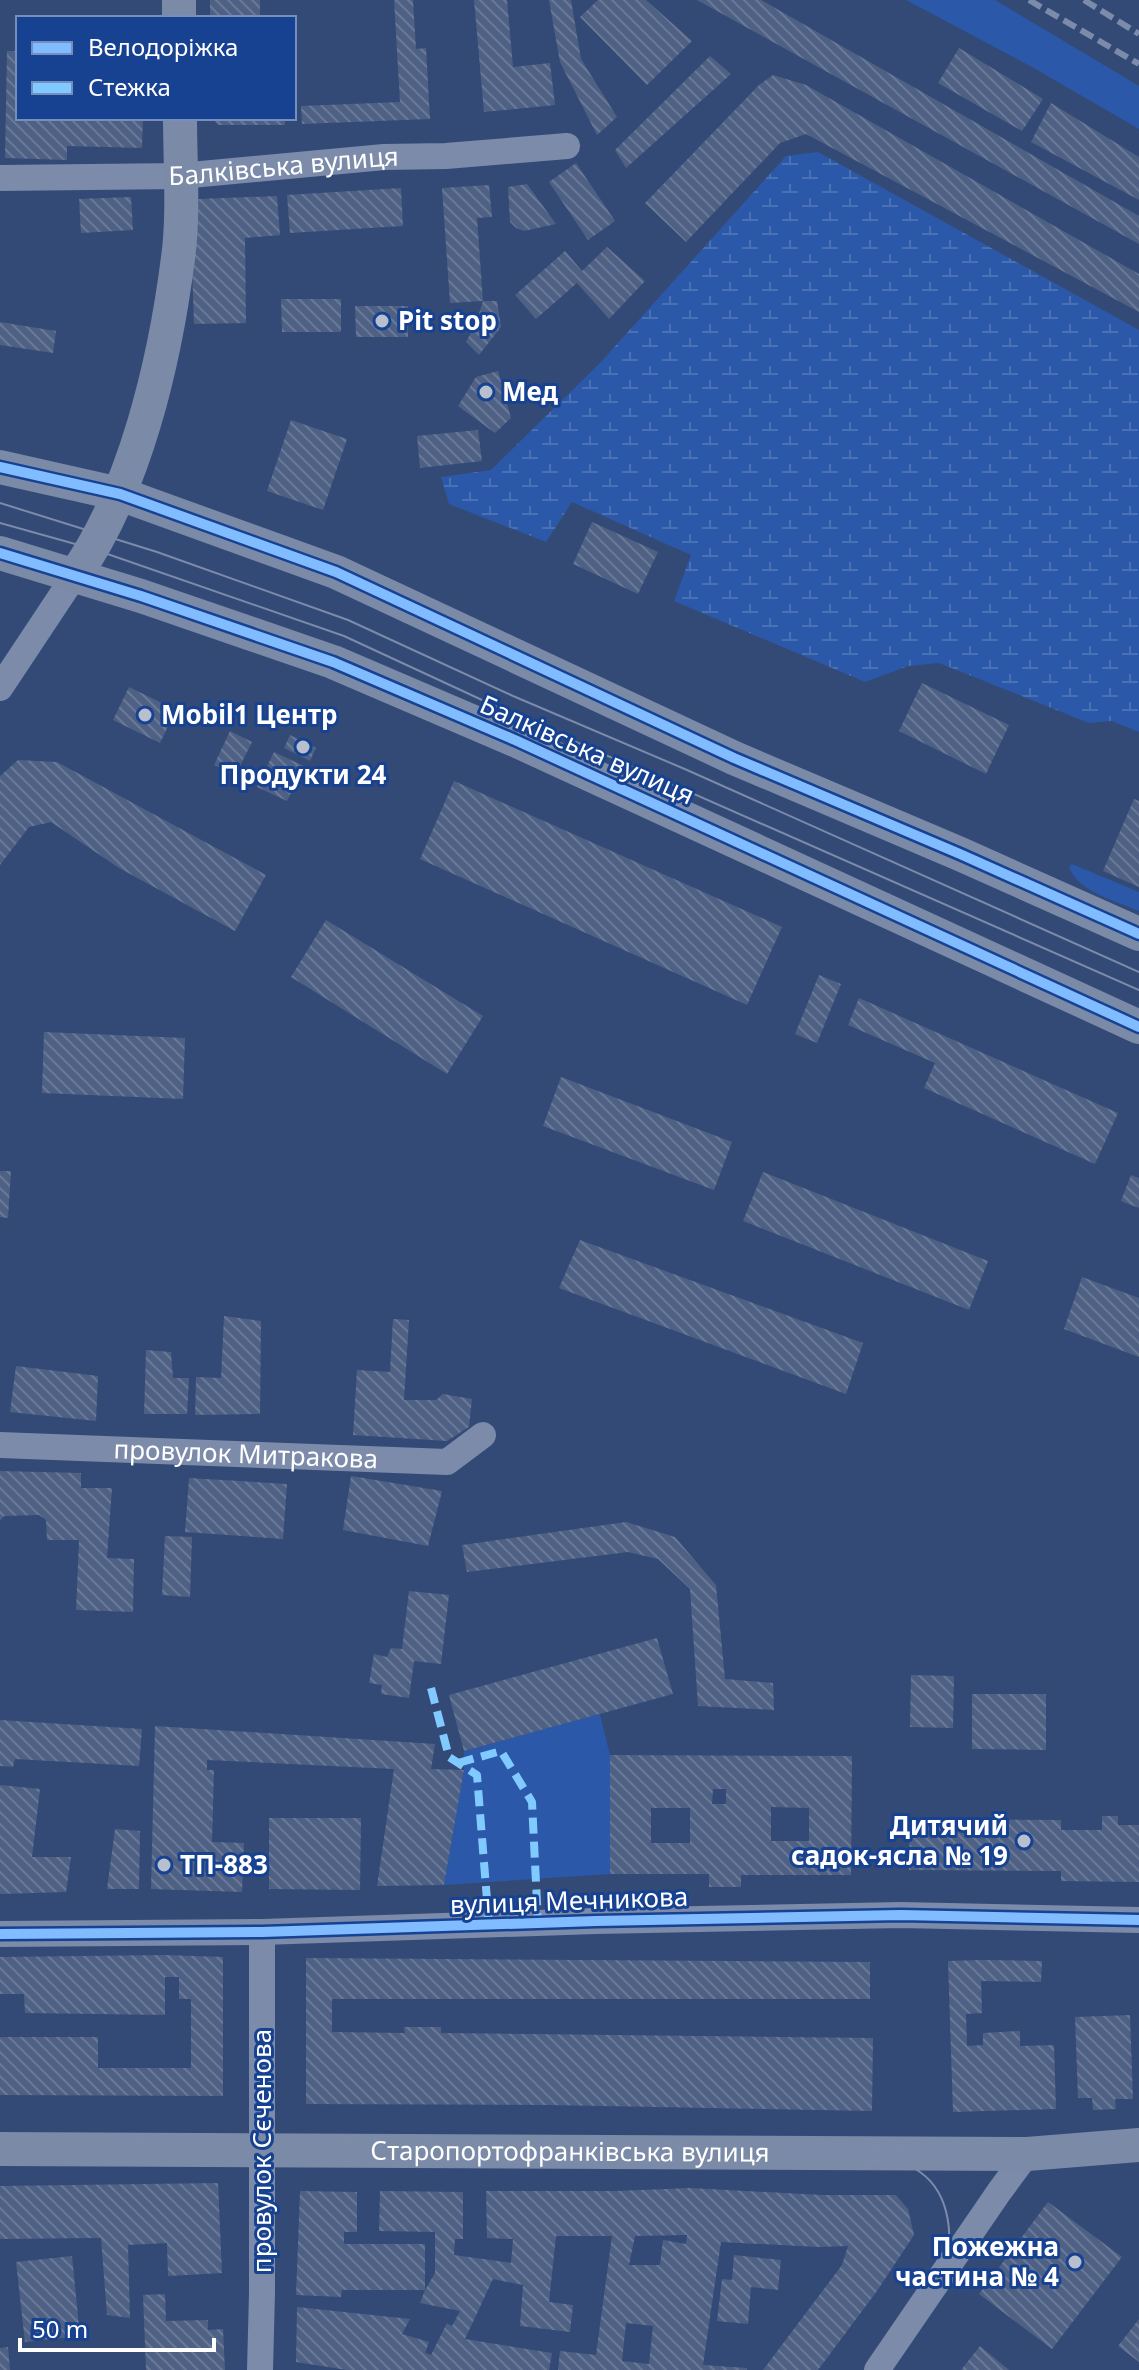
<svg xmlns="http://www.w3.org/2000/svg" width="1139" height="2370" viewBox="0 0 1139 2370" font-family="'Noto Sans',sans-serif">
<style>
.grass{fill:#2b58a8}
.wetland{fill:url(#wetland-marsh)}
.building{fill:url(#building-back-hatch);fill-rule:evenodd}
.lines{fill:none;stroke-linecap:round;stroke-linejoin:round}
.minor{stroke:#7b8ba9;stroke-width:26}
.major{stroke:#7a8aa7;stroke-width:34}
.tram{stroke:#7c8ba9;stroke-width:2}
.rail{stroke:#7c8ba9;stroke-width:6;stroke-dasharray:14 6;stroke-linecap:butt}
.quiet{stroke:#80caff;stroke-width:8;stroke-dasharray:16 8;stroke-linecap:butt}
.cycleway-casing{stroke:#174292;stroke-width:15}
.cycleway{stroke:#80bcff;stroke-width:10}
.poi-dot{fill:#b8c0cf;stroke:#174292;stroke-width:3}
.labels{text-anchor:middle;stroke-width:6;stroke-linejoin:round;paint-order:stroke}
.street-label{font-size:26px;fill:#fff;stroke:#174292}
.poi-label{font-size:26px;font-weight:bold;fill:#fff;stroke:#174292;text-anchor:start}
</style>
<defs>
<pattern id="wetland-marsh" width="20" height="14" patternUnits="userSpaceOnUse" patternTransform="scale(2)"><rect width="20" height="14" fill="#2b58a8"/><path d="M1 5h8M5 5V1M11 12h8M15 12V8" fill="none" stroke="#4b71b5"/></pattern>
<pattern id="building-back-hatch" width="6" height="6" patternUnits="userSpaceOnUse" patternTransform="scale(2)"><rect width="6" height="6" fill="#4e6184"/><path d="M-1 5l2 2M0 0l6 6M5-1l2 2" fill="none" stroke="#697996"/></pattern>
</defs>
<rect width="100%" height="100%" fill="#334a76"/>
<g class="grass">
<polygon points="906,0 995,0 1139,86 1139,129 1032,67"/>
<path d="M1072,864L1139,892V911C1116,901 1078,892 1069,867Z"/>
<polygon points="600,1714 610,1755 610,1874 444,1885 464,1770 464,1751"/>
</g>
<polygon class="wetland" points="818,152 1139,330 1139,732 1112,721 1089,723 939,663 908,666 865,682 674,601 691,555 572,502 546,542 449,504 441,477 491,470 600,363 786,156"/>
<g class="building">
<rect x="210" y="0" width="50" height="18"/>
<polygon points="394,0 413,0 416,49 426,48 430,119 302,124 301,106 400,102"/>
<polygon points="474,0 507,0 513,67 550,63 555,105 484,112"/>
<polygon points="549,0 571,0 581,59 617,117 597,135 560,62"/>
<polygon points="598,0 646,0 692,41 647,85 580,17"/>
<polygon points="697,0 761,0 1139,216 1139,244"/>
<polygon points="959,48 1043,99 1022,131 938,83"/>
<polygon points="7,51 18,51 18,118 143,118 142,148 67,146 67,160 5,158"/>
<polygon points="710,56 731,74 626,168 615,150"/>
<polygon points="773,75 806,85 1139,274 1139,312 806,134 780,143 686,242 645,203 759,85"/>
<polygon points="1051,103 1139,157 1139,200 1031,142"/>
<polygon points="212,118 285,118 285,125 218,125"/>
<polygon points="576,163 615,221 588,240 549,182"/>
<polygon points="527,184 556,224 524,231 516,228 510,222 508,187"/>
<polygon points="489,185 492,217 477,218 483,301 450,303 442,188"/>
<polygon points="401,188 403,226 290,233 287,195"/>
<polygon points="277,196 280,235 245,238 246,323 194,324 190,209 199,199"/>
<polygon points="131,197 133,230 81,233 79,199"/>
<polygon points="607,247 645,281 609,319 577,283 536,319 515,295 565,251 582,271"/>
<polygon points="281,299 341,299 341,332 282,332"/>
<polygon points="483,301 497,301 501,327 479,355 466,342 476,323"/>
<polygon points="355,306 408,306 408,337 356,337"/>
<polygon points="0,322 56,331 53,353 0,345"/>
<polygon points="498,371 511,418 495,433 458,406 476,377"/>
<polygon points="291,420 347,439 323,510 267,491"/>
<polygon points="478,430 482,461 420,468 417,436"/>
<polygon points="592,522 658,552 638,594 573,564"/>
<polygon points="922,683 1009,725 986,774 899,731"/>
<polygon points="129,687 176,710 160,743 113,720"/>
<polygon points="230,731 252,742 235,776 214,765"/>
<polygon points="290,735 316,748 310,761 284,748"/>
<polygon points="274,752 304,766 287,801 257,787"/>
<polygon points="18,760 57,762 266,875 235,931 119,868 51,822 29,827 0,865 0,776"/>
<polygon points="454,781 782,927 747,1005 420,859"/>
<polygon points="1134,799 1139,801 1139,887 1103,871"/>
<polygon points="326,920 483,1016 447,1074 291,977"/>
<polygon points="819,975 841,984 817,1043 795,1034"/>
<polygon points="859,998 1118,1113 1095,1164 924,1088 935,1063 848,1025"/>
<polygon points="44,1032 185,1038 183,1099 42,1093"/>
<polygon points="561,1077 732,1142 714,1190 543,1126"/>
<polygon points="0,1171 11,1171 8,1218 0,1217"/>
<polygon points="763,1172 988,1261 969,1310 743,1221"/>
<polygon points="1131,1175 1139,1178 1139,1208 1121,1201"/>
<polygon points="580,1240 863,1343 846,1394 559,1288"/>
<polygon points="1082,1277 1139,1298 1139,1357 1064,1329"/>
<polygon points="224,1316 261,1321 260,1414 195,1415 196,1377 221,1378"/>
<polygon points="393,1319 409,1320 404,1400 436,1400 443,1394 472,1399 469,1427 447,1441 353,1435 357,1370 390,1372"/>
<polygon points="146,1350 171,1352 173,1378 189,1378 187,1414 144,1414"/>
<polygon points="16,1366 98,1376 96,1421 10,1412"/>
<polygon points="0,1471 81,1473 81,1488 112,1488 107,1558 134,1559 133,1612 76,1610 79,1540 47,1540 46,1520 39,1515 4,1516 0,1521"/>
<polygon points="351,1476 442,1491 428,1546 343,1530"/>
<polygon points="189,1478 287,1484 283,1539 185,1532"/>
<polygon points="626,1522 675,1537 716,1585 725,1679 773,1683 774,1710 698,1706 690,1589 658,1559 628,1552 467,1572 462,1545"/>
<polygon points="165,1536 192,1537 190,1597 162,1595"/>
<polygon points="409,1591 449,1595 441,1664 414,1661 409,1698 381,1694 382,1685 369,1683 374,1654 387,1657 391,1648 402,1649"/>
<polygon points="657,1638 673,1694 464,1751 449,1695"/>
<polygon points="911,1675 954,1676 953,1728 910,1727"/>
<polygon points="972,1694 1046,1694 1046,1750 972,1749"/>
<polygon points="0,1720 142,1729 139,1766 15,1759 13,1767 0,1766"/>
<polygon points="155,1726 435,1744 431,1769 464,1770 444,1885 377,1886 394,1769 207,1760 207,1770 214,1770 212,1842 244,1843 242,1892 151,1889"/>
<path d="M610,1755L852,1756L851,1875H741V1887H709V1874H610ZM713,1789H726V1804H712ZM771,1807L809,1808V1841H771ZM651,1808H690V1843H651Z"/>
<polygon points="0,1785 40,1789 32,1857 71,1857 66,1892 0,1894"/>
<polygon points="1102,1816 1118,1816 1118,1825 1139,1825 1139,1882 1061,1881 1061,1871 909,1870 910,1819 1061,1820 1061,1830 1102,1830"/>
<polygon points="269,1818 361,1818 360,1890 269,1889"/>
<polygon points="115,1829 140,1831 139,1889 107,1889"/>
<polygon points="165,1955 223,1957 223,2096 0,2095 0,2037 98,2037 98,2068 191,2068 191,1999 179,1999 179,1977 165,1977 165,2015 25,2013 24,1994 0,1994 0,1957"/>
<polygon points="306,1958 870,1962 870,1999 332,1999 332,2032 405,2033 404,2027 441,2027 441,2033 873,2038 872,2111 548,2105 306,2104"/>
<polygon points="981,1960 1042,1961 1041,1982 981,1981 982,2013 966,2014 967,2046 983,2045 983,2033 1020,2031 1020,2046 1054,2045 1056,2109 953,2112 948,1961"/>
<polygon points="1130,2015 1133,2099 1115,2099 1116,2109 1093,2110 1092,2098 1078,2098 1075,2017"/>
<polygon points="218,2183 222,2273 168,2276 167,2243 128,2245 130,2318 107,2315 101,2238 0,2239 0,2186"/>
<path d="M690,2188L822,2195H896L908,2209L914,2235L877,2291L818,2370H763L842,2265L848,2246L818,2247L721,2242L703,2365L747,2368V2370H558L560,2351L596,2355L612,2236H556L549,2302L573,2305L570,2332L520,2326L523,2285L493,2279L465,2339L552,2353L549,2370H347L296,2362L297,2307L410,2319L402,2334L429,2342L425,2353L431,2355L447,2323L452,2326L460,2311L420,2303L425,2290H342L341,2297L296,2295L300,2191L357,2192V2232H344V2244H425V2290L435,2273V2232L379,2231L380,2191L463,2192V2239H455L454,2255L511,2263L513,2239L487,2238L486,2191H616ZM687,2235L686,2244L663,2240L660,2265H629L635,2236ZM626,2323L653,2326L649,2364L622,2361Z"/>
<polygon points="1048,2202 1122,2257 1052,2349 979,2294"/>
<polygon points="734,2255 781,2260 778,2290 751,2287 748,2324 717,2321 722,2279 732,2280"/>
<polygon points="72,2256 80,2336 25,2342 16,2262"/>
<polygon points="165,2294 166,2321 208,2320 208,2330 223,2329 225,2370 146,2370 143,2295"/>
<polygon points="1139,2319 1139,2362 1118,2346"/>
<polygon points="980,2346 1009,2370 961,2370"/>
<polygon points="8,2347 10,2370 0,2370 0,2348"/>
</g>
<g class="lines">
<g class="minor">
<path id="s1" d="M0,178L180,176L384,157L446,156L567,146"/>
<polyline points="0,688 75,575"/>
<path id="s2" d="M0,1445L447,1462L483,1435"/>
<polyline points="0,1934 262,1932 596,1921 901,1915 1139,1920"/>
<polyline points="260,2370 262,2293 262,1932"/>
<polyline points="877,2370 999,2192 1027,2154"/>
</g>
<g class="major">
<polyline points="179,0 179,18"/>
<polyline points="0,467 120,494 336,572 734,758 960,854 1139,934"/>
<polyline points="0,553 141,596 333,662 515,740 1139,1027"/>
<path d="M75,575C135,490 165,361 178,258C184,215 180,162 180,118"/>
<path id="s3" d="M0,2149L1027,2154L1139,2145"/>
</g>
<g class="tram">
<polyline points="0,503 157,552 348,620 513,696 687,770 1139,972"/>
<polyline points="0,523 93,549 344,636 508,712 1139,990"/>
<polyline points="0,2137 904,2145 1139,2140"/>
<path d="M0,2162L879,2161C893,2162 908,2163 920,2172C950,2193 957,2242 940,2273C922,2307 894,2336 874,2370"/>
</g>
<g class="rail">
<polyline points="1029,0 1139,64"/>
<polyline points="1084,0 1139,34"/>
</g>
<g class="quiet">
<polyline points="431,1688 449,1757 477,1775 489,1925"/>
<polyline points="458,1763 501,1751 532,1802 538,1923"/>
</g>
<g class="cycleway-casing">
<g id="cycleway">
<polyline points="0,467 120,494 336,572 734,758 960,854 1139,934"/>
<polyline points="0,553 141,596 333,662 515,740 1139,1027"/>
<polyline points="0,1934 262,1932 596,1921 901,1915 1139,1920"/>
</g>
</g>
<use href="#cycleway" class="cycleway"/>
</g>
<g class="poi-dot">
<circle cx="382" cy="321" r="8"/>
<circle cx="486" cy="392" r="8"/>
<circle cx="145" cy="715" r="8"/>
<circle cx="303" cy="747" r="8"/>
<circle cx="1024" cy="1841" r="8"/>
<circle cx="164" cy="1865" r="8"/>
<circle cx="1075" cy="2262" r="8"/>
</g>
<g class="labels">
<g class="street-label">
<text dy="9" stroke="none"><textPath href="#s1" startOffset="284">Балківська вулиця</textPath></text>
<text transform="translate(587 750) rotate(24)" y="9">Балківська вулиця</text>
<text dy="9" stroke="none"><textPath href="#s2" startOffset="246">провулок Митракова</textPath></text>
<text transform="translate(569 1901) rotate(-2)" y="9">вулиця Мечникова</text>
<text transform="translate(262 2151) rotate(-90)" y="9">провулок Сєченова</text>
<text dy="9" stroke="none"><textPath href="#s3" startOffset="570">Старопортофранківська вулиця</textPath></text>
</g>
<g class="poi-label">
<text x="398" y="330">Pit stop</text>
<text x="502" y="401">Мед</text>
<text x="161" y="724">Mobil1 Центр</text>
<text x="303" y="784" text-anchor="middle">Продукти 24</text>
<text x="1008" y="1835" text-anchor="end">Дитячий<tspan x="1008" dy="30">садок-ясла № 19</tspan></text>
<text x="180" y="1874">ТП-883</text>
<text x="1059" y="2256" text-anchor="end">Пожежна<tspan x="1059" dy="30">частина № 4</tspan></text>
</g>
</g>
<rect x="16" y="16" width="280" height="104" fill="#174292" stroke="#748ebe" stroke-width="2"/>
<rect x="32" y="42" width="40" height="12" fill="#80bcff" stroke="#748ebe" stroke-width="2"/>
<text x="88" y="56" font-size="24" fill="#ffffff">Велодоріжка</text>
<rect x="32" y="82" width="40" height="12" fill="#80caff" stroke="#748ebe" stroke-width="2"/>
<text x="88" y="96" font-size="24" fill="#ffffff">Стежка</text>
<path d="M20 2338v12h194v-12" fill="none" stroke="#ffffff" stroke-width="4"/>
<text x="32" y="2338" font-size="24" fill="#ffffff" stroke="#174292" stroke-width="6" paint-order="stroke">50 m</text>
</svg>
